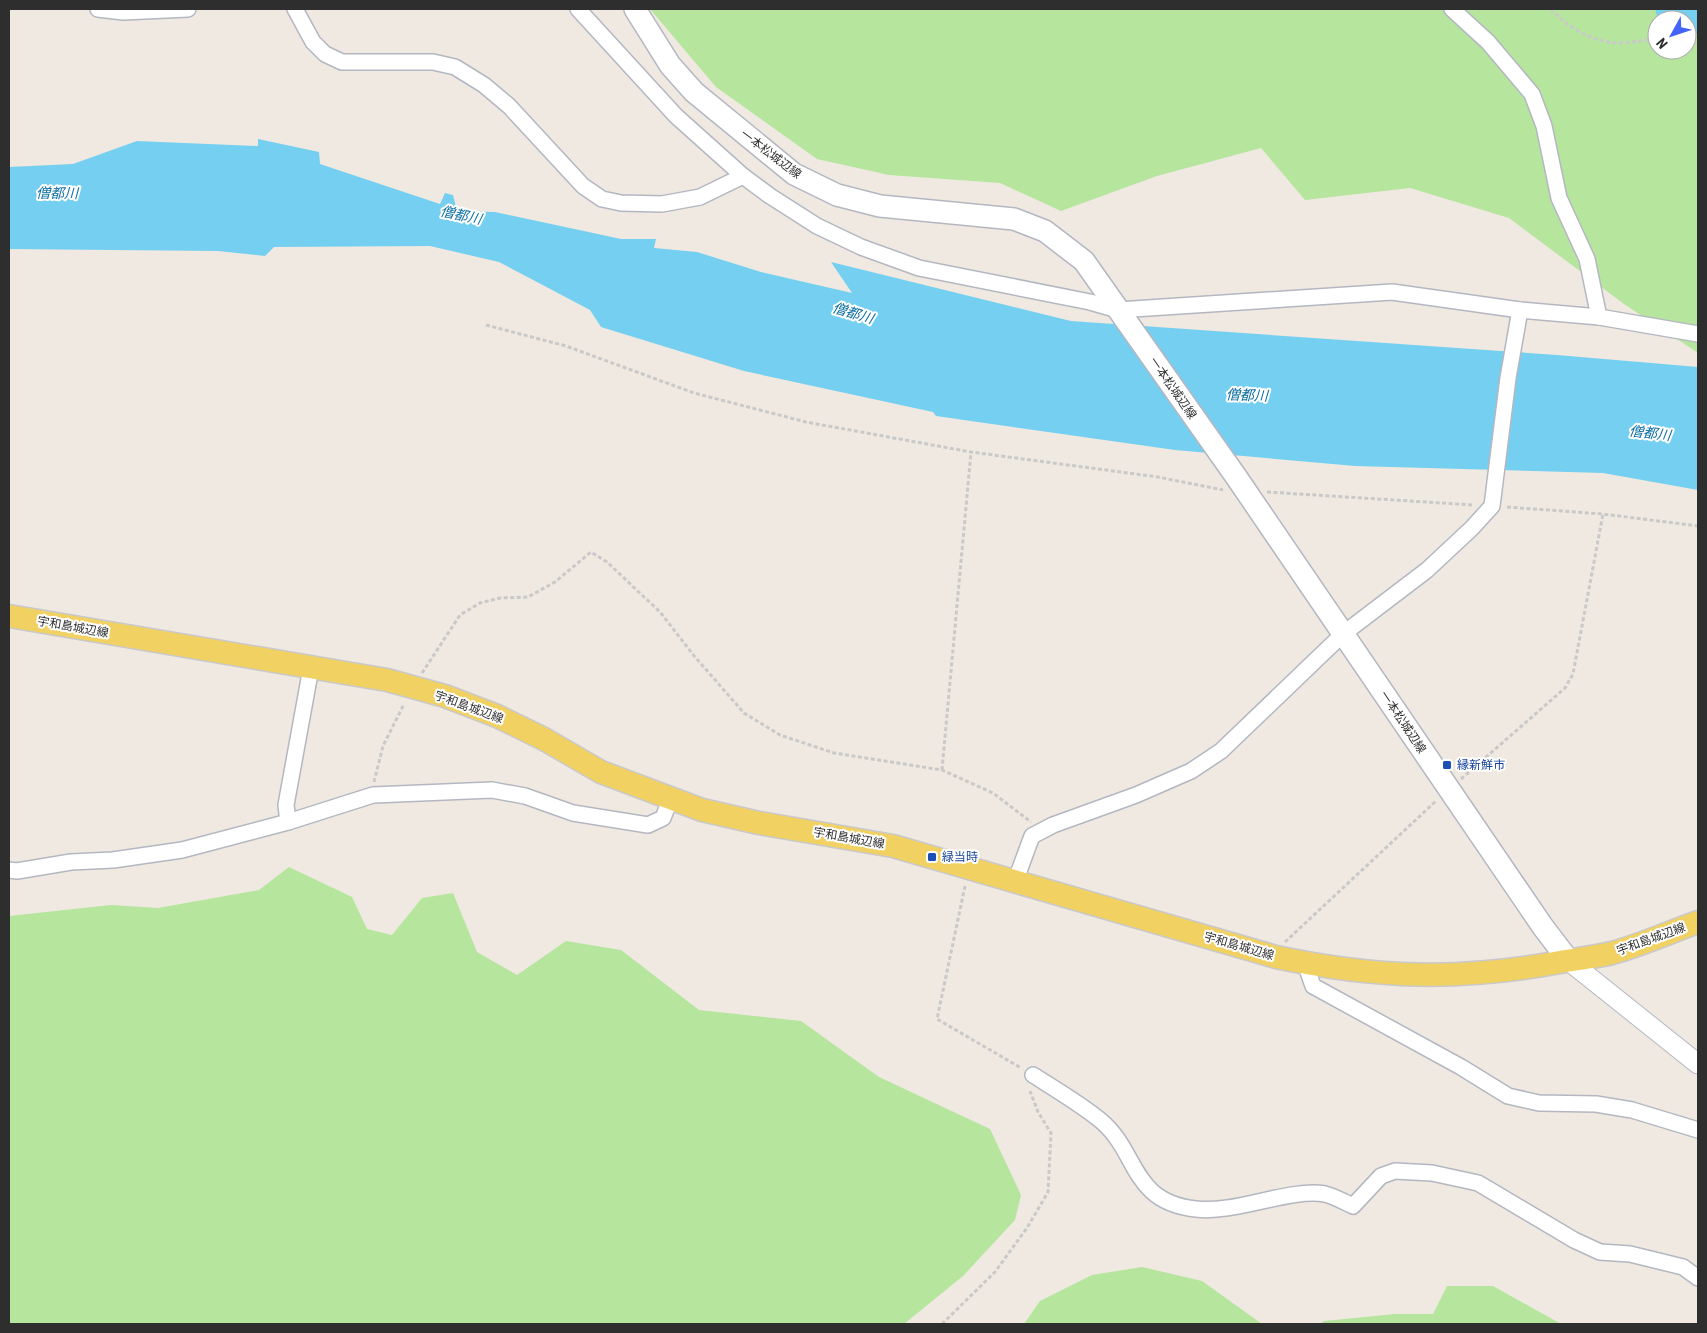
<svg xmlns="http://www.w3.org/2000/svg" width="1707" height="1333" viewBox="0 0 1707 1333" font-family="'Roboto Condensed','Noto Sans JP',sans-serif">
<style>
.green{fill:#b6e59e;fill-rule:evenodd}
.water{fill:#75cff0}
.lines{fill:none;stroke-linecap:round;stroke-linejoin:round}
.river{stroke:#75cff0;stroke-width:29}
.minor-casing{stroke:#b4b7c1;stroke-width:18}
.tertiary-casing{stroke:#b4b7c1;stroke-width:21}
.secondary-casing{stroke:#b4b7c1;stroke-width:24}
.primary-casing{stroke:#c9c9c9;stroke-width:25}
.path{stroke:#c9c9c9;stroke-width:3;stroke-dasharray:4 2.5;stroke-linecap:butt}
.minor{stroke:#fff;stroke-width:15}
.tertiary{stroke:#fff;stroke-width:19}
.secondary{stroke:#fff;stroke-width:21}
.primary{stroke:#f2d163;stroke-width:22}
.transit-dot{fill:#1a4fb4;stroke:#fff;stroke-width:2}
.labels{text-anchor:middle;stroke-width:4;stroke-linejoin:round;paint-order:stroke}
.street-label{font-size:12px;fill:#2e2e2e;stroke:#fff}
.transit-label{font-size:12px;fill:#164399;stroke:#fff;text-anchor:start}
.water-label{font-size:14px;font-style:italic;fill:#0d6fa3;stroke:#fff}
</style>
<rect width="100%" height="100%" fill="#efe9e1"/>
<g class="green">
<path d="M650,9H1698V353L1624,304L1509,218L1410,188L1305,200L1261,148L1157,176L1061,211L1000,183L889,175L817,159L716,87ZM1657,20H1687V50H1657Z"/>
<polygon points="289,867 352,897 367,929 392,935 422,898 453,893 477,952 517,975 566,941 621,950 699,1010 801,1021 879,1077 990,1129 1021,1195 1015,1220 963,1276 904,1324 9,1324 9,916 111,905 158,908 259,890"/>
<polygon points="1142,1267 1202,1281 1262,1324 1024,1324 1040,1301 1092,1275"/>
<polygon points="1447,1286 1493,1286 1561,1324 1320,1324 1324,1321 1395,1314 1433,1314"/>
</g>
<polygon class="water" points="258,139 319,152 320,164 440,204 445,193 453,195 457,211 495,212 621,239 656,239 654,248 697,252 761,272 852,293 831,262 1071,321 1557,355 1698,367 1698,490 1603,473 1355,466 1175,450 936,416 933,412 744,371 601,327 590,310 499,262 430,246 274,247 265,256 218,251 9,249 9,167 73,164 137,141 258,146"/>
<g class="lines">
<polyline class="river" points="1670,9 1698,19"/>
<g class="minor-casing">
<g id="minor">
<polyline points="98,9 123,12 188,9"/>
<polyline points="295,9 313,42 325,54 342,62 433,62 455,67 484,85 509,106 583,186 602,199 621,203 662,204 700,197 743,176"/>
<polyline points="578,9 676,116 743,176 770,196 817,226 861,247 919,268 1090,302 1118,310 1392,292 1520,310 1599,317 1698,334"/>
<polyline points="1452,9 1488,42 1532,94 1544,126 1559,198 1587,259 1599,317"/>
<polyline points="288,822 286,805 311,668"/>
<polyline points="9,870 17,871 71,862 113,860 182,850 288,822 373,795 492,790 525,796 573,813 648,825 663,818 670,800"/>
<polyline points="1015,882 1032,836 1053,825 1136,795 1191,771 1221,751 1343,634 1427,570 1472,528 1492,506 1508,378 1520,310"/>
<polyline points="1305,963 1313,986 1461,1067 1508,1096 1539,1103 1596,1104 1632,1110 1698,1130"/>
<path d="M1033,1075C1055,1089 1079,1103 1100,1120C1139,1152 1130,1202 1196,1209C1235,1214 1289,1188 1325,1194C1334,1196 1344,1202 1353,1206L1381,1176L1395,1171L1432,1173L1478,1183L1574,1240L1600,1252L1630,1254L1683,1267L1698,1278"/>
</g>
</g>
<g class="tertiary-casing">
<polyline id="tertiary" points="1569,961 1698,1064"/>
</g>
<g class="secondary-casing">
<polyline id="secondary" points="635,9 670,65 694,92 794,174 837,195 880,206 1014,219 1045,231 1084,261 1237,478 1543,927 1569,961"/>
</g>
<g class="primary-casing">
<path id="primary" d="M9,616L387,680L445,696L497,716L544,739L601,772L702,810L759,823L893,846L1276,957C1375,978 1460,981 1560,962C1577,959 1595,957 1612,953C1641,945 1670,932 1698,922"/>
</g>
<g class="path">
<path d="M1551,9C1567,27 1593,42 1617,43C1630,43 1644,40 1657,39"/>
<polyline points="1687,42 1698,43"/>
<polyline points="486,325 566,346 694,393 806,422 971,452 1158,477 1223,490"/>
<polyline points="1267,492 1473,505"/>
<polyline points="1507,507 1603,514"/>
<polyline points="422,673 460,615 480,603 500,598 528,597 555,582 591,552 607,562 660,612 695,657 744,713 780,735 834,753 942,770 993,793 1031,822"/>
<polyline points="942,770 971,452"/>
<polyline points="1461,779 1565,688 1573,674 1603,514 1698,526"/>
<polyline points="374,782 383,746 404,704"/>
<polyline points="965,886 937,1019 1021,1068"/>
<polyline points="1285,942 1436,801"/>
<polyline points="942,1324 995,1272 1027,1228 1048,1192 1051,1133 1038,1112 1030,1091"/>
</g>
<use href="#minor" class="minor"/>
<use href="#tertiary" class="tertiary"/>
<use href="#secondary" class="secondary"/>
<use href="#primary" class="primary"/>
</g>
<g class="transit-dot">
<rect x="1442" y="760" width="10" height="10" rx="2.5"/>
<rect x="927" y="852" width="10" height="10" rx="2.5"/>
</g>
<g class="labels">
<g class="street-label">
<text transform="translate(771 154) rotate(37)" y="4">一本松城辺線</text>
<text transform="translate(1173 388) rotate(55)" y="4">一本松城辺線</text>
<text transform="translate(73 627) rotate(10)" y="4">宇和島城辺線</text>
<text transform="translate(469 707) rotate(20)" y="4">宇和島城辺線</text>
<text transform="translate(1403 722) rotate(56)" y="4">一本松城辺線</text>
<text transform="translate(849 838) rotate(10)" y="4">宇和島城辺線</text>
<text transform="translate(1651 939) rotate(-20)" y="4">宇和島城辺線</text>
<text transform="translate(1239 946) rotate(16)" y="4">宇和島城辺線</text>
</g>
<g class="transit-label">
<text x="1457" y="769">縁新鮮市</text>
<text x="942" y="861">緑当時</text>
</g>
<g class="water-label">
<text transform="translate(57 193) rotate(1)" y="5">僧都川</text>
<text transform="translate(461 215) rotate(12)" y="5">僧都川</text>
<text transform="translate(853 313) rotate(17)" y="5">僧都川</text>
<text transform="translate(1247 395) rotate(2)" y="5">僧都川</text>
<text transform="translate(1650 433) rotate(7)" y="5">僧都川</text>
</g>
</g>
<rect width="1707" height="1333" fill="none" stroke="#2e2e2e" stroke-width="20"/>
<g transform="translate(1672 35) rotate(230)"><circle r="24" fill="#ffffff" stroke="#ababab"/>
<path d="M0-4L9 19L0 12L-9 19Z" fill="#4264fb"/>
<text y="-8" font-size="14" font-weight="bold" text-anchor="middle" fill="#2e2e2e">N</text>
</g>
</svg>
